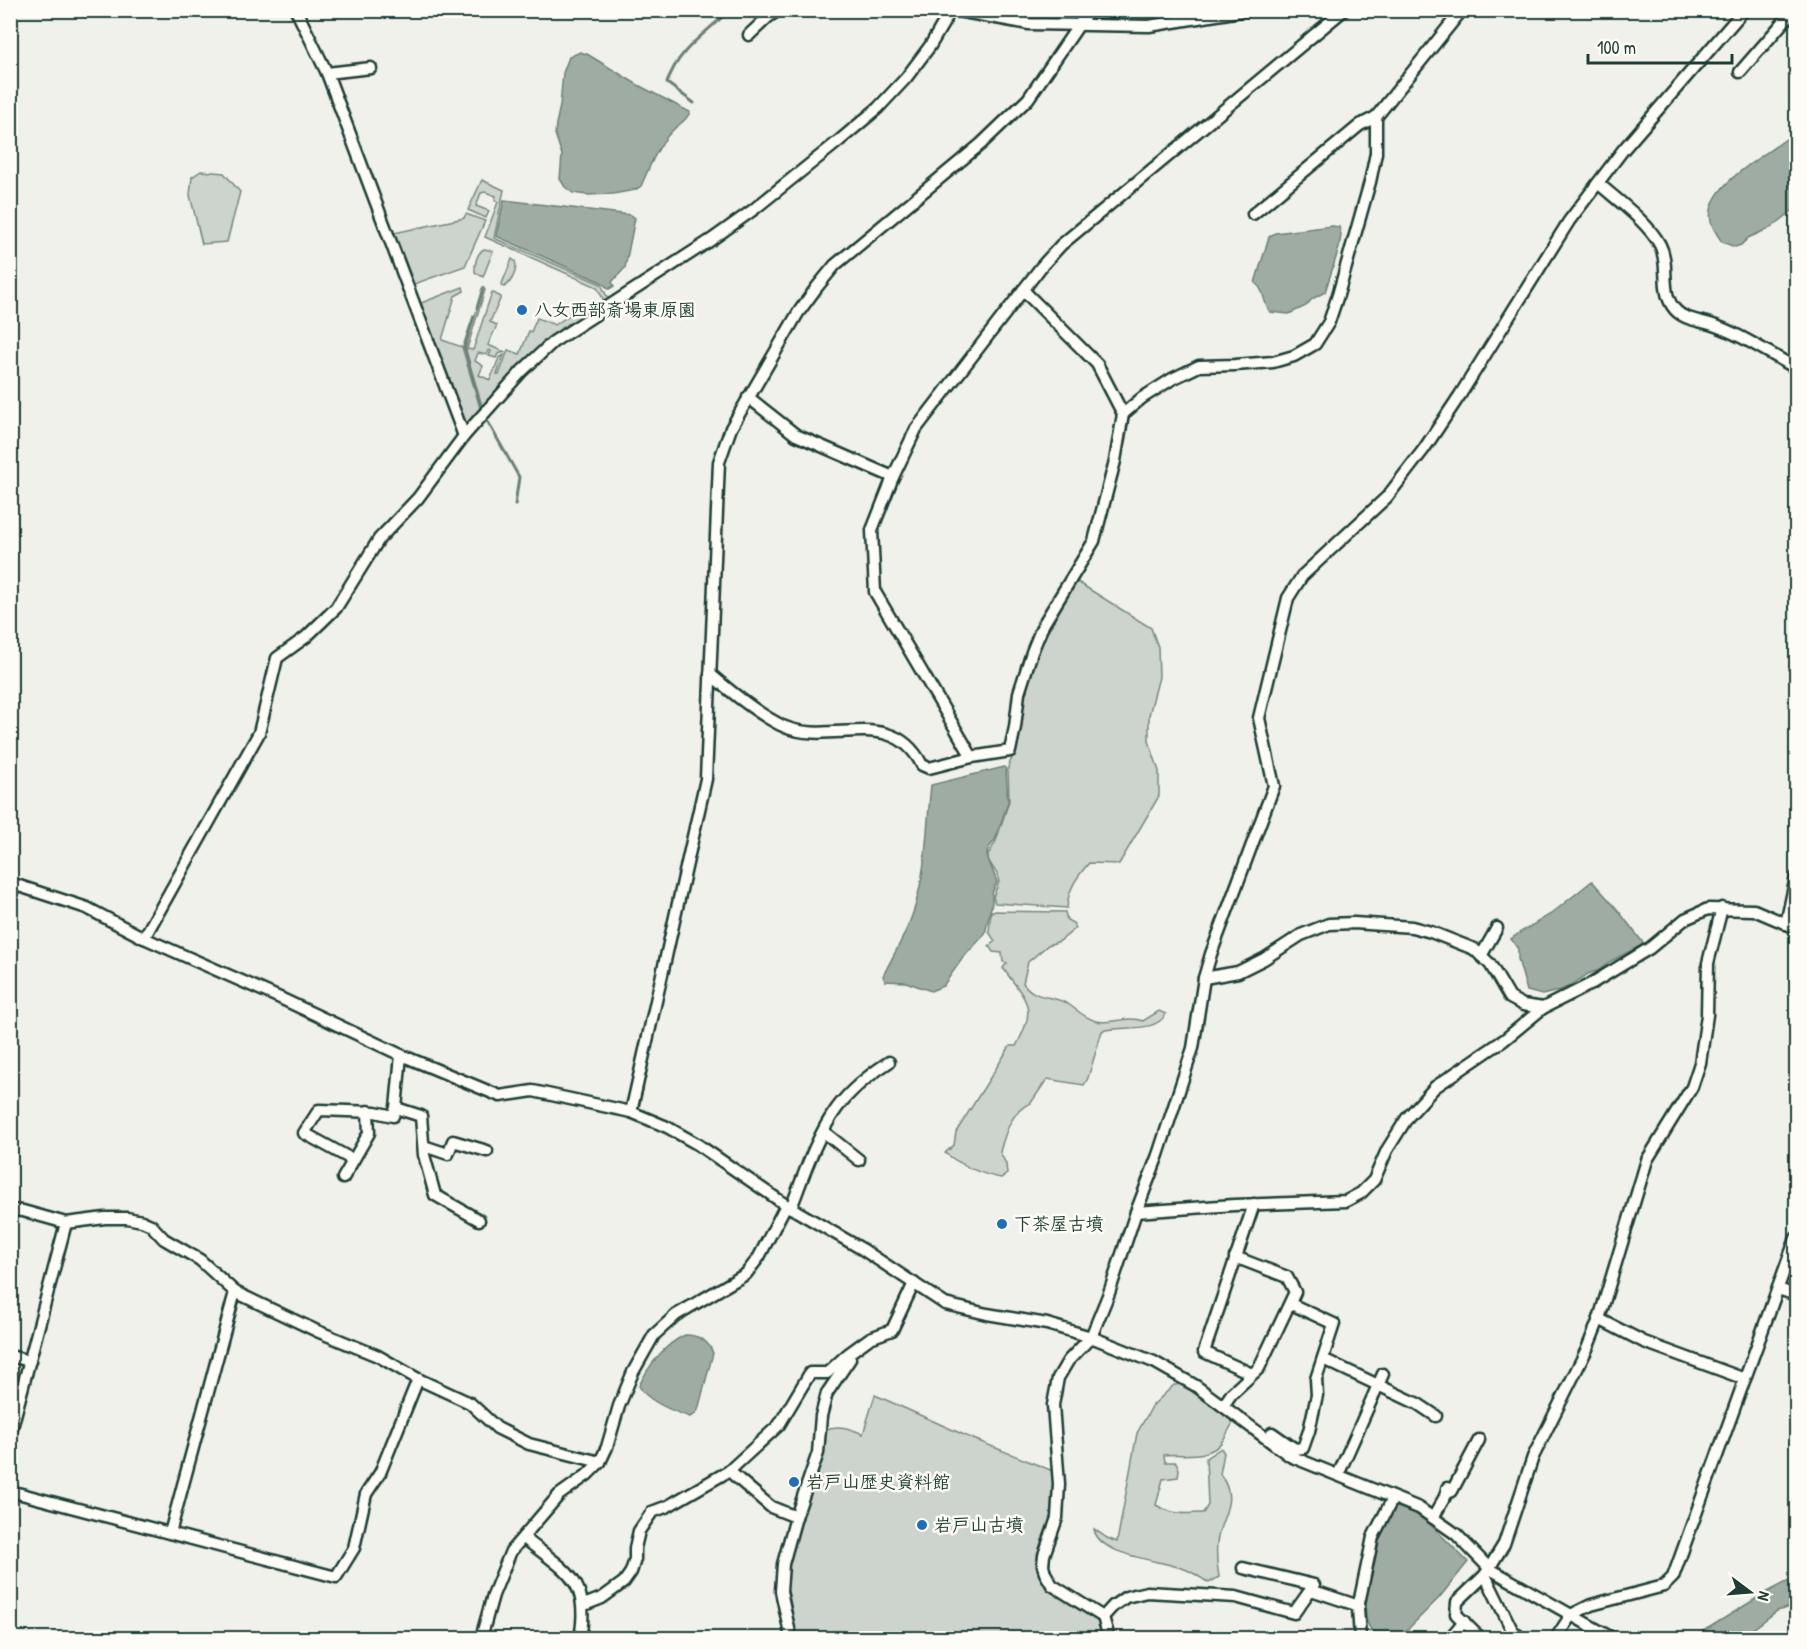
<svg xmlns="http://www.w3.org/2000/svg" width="1807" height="1649" viewBox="0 0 1807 1649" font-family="'Patrick Hand','Klee One',sans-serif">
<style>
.green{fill:#cdd3cd;stroke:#768880;stroke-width:1.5}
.water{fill:#9faca4;stroke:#6c8077;stroke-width:1.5}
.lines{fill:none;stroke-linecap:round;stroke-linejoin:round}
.stream{stroke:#6c8077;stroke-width:3}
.minor-casing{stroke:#1f3d34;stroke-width:15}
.minor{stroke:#fdfcf7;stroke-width:10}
.poi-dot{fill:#1f6fb2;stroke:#fdfcf7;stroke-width:2}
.labels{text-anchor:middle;stroke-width:5;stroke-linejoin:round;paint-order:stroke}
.poi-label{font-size:18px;font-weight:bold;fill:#1f3d34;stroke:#fdfcf7;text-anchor:start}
</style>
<rect width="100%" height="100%" fill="#f0f1eb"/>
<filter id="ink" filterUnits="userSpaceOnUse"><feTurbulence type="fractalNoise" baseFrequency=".0167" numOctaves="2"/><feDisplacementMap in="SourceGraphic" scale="12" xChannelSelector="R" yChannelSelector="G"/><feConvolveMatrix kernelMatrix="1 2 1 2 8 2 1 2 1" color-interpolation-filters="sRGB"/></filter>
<g filter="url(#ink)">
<g class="green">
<polygon points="201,171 224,173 240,192 227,242 202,244 190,195 192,177"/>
<polygon points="482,180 504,190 494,238 601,284 609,301 605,303 597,287 485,237 498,202 495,200 496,196 485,192 481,193 476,206 489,211 486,218 468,210"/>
<polygon points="466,214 485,221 465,266 414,284 394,233 464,218"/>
<path d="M484,249L493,251L483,277L475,272C474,264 477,253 484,249Z"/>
<path d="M512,259L515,261C518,269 512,283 504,287L501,286Z"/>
<polygon points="463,287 464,291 455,296 442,340 462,347 481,411 469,425 465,424 421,303"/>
<polygon points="483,289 485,290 467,349 473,350 492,292 501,297 490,322 497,325 488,345 505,352 498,354 496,358 489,356 491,351 489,350 487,355 478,353 475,361 483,366 479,375 490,380 499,358 504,355 497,374 499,375 508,350 520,354 529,331 531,332 537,318 555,325 588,302 594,311 483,409 465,349"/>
<path d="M1076,581L1151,628L1158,647L1159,677L1149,715V741L1159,771V796L1119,864L1089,863C1077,877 1068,889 1067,908L995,903L993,897L999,882L997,874L988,860V855L996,841L1009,801L1008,767L1014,753L1021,714V694L1036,653Z"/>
<path d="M991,911L1065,912L1067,920L1073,923L1076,928L1060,941L1048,945L1028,962L1023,983C1036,1001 1051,994 1068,1004C1077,1010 1085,1018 1096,1021C1111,1025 1126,1015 1143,1021L1159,1011L1166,1014C1155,1034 1121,1025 1102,1031L1088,1078L1084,1085L1047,1079L1031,1103C1012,1110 1005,1133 1000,1152L1006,1164L1007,1174L1001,1178C980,1174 962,1166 945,1153L954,1145L956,1132L1010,1046H1016C1038,1006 1027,1002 1003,968L1007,963L1003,962L1002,953L993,952L989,946L995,941L989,932Z"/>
<path d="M1184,1384L1236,1419C1230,1426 1228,1433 1223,1440C1210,1460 1185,1453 1164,1455L1165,1462H1176L1179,1469L1178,1477L1163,1479L1156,1505C1173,1515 1184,1514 1203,1513L1208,1505L1206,1458L1221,1448L1224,1453L1220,1474C1240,1502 1220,1515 1217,1543C1216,1555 1217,1566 1219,1577L1209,1583C1202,1579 1196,1574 1189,1571C1167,1560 1099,1558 1094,1529L1107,1538L1117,1542L1137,1433L1153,1405L1174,1385Z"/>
<path d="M875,1395L971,1438L1053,1471C1053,1483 1055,1496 1054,1508C1051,1534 1025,1562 1048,1587C1062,1601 1083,1608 1099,1619L1105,1638H795L784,1587L787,1561L824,1430C838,1424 849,1428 863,1434Z"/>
</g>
<g class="water">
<path d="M580,52L587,54L638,85L690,112C686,122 678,124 671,132C657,147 649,168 641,186L635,190L613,194L587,195L573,193L565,187L560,179L562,155L555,134L556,124L560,106L563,73L569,57Z"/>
<path d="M1796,131V208L1772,227L1748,238L1741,245L1735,247L1722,242C1718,236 1713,229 1711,222C1703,183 1774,152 1796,131Z"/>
<polygon points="504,200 631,215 635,218 625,268 612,282 614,286 609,289 601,282 496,236"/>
<path d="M1332,226L1339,227L1341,235L1339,248L1325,292L1312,299L1306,306L1289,314L1270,312C1263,303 1265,290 1255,283L1269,237L1275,233Z"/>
<path d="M1004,767L1006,769L1008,803L995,840L988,849L987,856L997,882L992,893V903L985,934L962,959L943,986L931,991L906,982L885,981L883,976C896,950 912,924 918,895C927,859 927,821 931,785Z"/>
<polygon points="1592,881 1617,909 1644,944 1611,961 1599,970 1588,974 1573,984 1559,991 1542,995 1527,991 1518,959 1518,949 1511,939 1519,933 1551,914"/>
<path d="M685,1335C698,1335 708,1340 713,1353L698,1410L694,1415L690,1417C675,1412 647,1401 639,1386C648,1366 665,1344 685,1335Z"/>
<path d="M1397,1507L1422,1516L1468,1562L1439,1598L1399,1638H1377C1373,1633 1369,1628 1367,1622C1361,1598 1377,1522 1397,1507Z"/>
<polygon points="1796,1577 1796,1605 1777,1611 1741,1638 1692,1638 1762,1595"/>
</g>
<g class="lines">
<g class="stream">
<path d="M694,103L667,83C678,49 705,34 730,10"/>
<polyline points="477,308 483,288"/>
<polyline points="474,316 464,346 482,411"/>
<polyline points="485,417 519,477 515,505"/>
</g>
<g class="minor-casing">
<g id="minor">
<polyline points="296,10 327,73 464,436"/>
<polyline points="952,10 1029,24 1149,26 1247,10"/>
<polyline points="749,35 768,17 779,10"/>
<polyline points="1740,72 1794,10"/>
<polyline points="327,73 371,68"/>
<path d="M1598,183C1617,200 1648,222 1660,245C1670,264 1660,290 1673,307C1681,319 1697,320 1710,324C1739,333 1770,354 1796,368"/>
<polyline points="1253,214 1360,125 1376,117"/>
<polyline points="748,397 796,435 893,477"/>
<polyline points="1123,414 1142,398 1172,379 1199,366 1235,365 1273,362 1294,356 1315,344 1329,322 1338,295 1370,182 1376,153 1376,117 1462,10"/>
<path d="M710,674C731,692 760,716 785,727C832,746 892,706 922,765L929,768L972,757L1010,751L1015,727L1019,693L1032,652L1043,625L1094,541L1115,461L1123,414L1097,364L1023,290"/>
<polyline points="972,757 875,592 872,530 893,477 916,429 1041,267 1061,245 1344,10"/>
<polyline points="10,883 87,908 144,938 280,998 401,1055 500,1096 533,1091 631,1112 667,1127 697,1144 786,1205 862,1249 945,1304 987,1314 1047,1324 1091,1337 1154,1362 1196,1386 1290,1456 1419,1508 1456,1534 1490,1569 1612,1638"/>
<polyline points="1786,924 1796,877"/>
<polyline points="144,938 259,733 277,658 306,637 336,608 379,539 418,498 464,436 522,371 553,342 711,240 753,210 840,140 878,108 906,78 930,46 951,10"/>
<polyline points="1481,956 1497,928"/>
<polyline points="1204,978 1238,972 1264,959 1301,935 1329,924 1354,923 1412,927 1431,932 1474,949 1490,964 1510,998 1523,1005 1543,1008"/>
<polyline points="401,1055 396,1108 421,1116 424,1155 435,1195 479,1220"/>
<polyline points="631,1112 706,779 719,462 731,428 798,313 817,287 835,265 981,144 1028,99 1089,10"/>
<polyline points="824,1132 859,1160"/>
<polyline points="424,1146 448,1154 453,1141 487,1151"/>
<polyline points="353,1160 304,1133 319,1110 375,1112 393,1116 396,1108"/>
<polyline points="343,1178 369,1133 368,1111"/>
<path d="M791,1208C803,1177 817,1135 837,1108C851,1089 869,1075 889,1062"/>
<polyline points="10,1210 23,1211 66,1223 105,1218 127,1218 142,1221 151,1225 164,1239 200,1260 235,1292 317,1331 378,1356 418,1379 470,1403 497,1428 529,1444 600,1462"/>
<polyline points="1136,1212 1234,1205 1346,1201 1361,1193 1374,1180 1387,1150 1407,1118 1435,1087 1504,1040 1543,1008 1589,985 1650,948 1685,919 1708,909 1754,910 1796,928"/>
<polyline points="1778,1289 1796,1295"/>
<polyline points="1599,1319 1644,1342 1745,1379"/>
<polyline points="10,1356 30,1361"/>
<polyline points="1323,1359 1418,1404 1436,1416"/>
<polyline points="1252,1374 1204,1352 1254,1204"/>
<polyline points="1223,1406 1232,1393 1259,1368 1295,1292 1287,1277 1235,1257"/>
<polyline points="1272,1433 1295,1449 1303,1448 1309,1431 1317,1395 1316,1379 1334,1324 1291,1304"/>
<polyline points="10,1435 66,1223"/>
<polyline points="729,1471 771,1507 796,1517"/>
<polyline points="1338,1475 1383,1374"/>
<polyline points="10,1491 336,1577 354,1548 366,1494 380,1473 418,1379"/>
<polyline points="1447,1493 1452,1491 1479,1440"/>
<polyline points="1433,1518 1447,1493 1447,1488"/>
<polyline points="170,1533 235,1292"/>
<path d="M524,1538C566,1572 591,1579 580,1638"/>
<polyline points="1485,1575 1512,1630 1521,1638"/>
<polyline points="1311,1590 1359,1606"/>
<polyline points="584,1605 602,1598 624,1582 631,1572 635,1559 635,1548 639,1531 652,1512 668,1506 729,1471 779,1425 810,1373 827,1373 848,1354 870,1338 892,1330 914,1283"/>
<polyline points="1103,1617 1113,1606 1126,1597 1147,1592 1236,1597 1294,1613 1314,1585 1243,1568"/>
<polyline points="481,1638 493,1595 511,1551 559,1495 587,1475 600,1462 607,1447 619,1406 633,1372 654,1335 676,1315 746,1274 759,1257 786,1205"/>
<polyline points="791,1638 781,1591 783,1564 796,1517 818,1453 821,1416 827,1393 850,1359"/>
<polyline points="1109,1638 1103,1617 1052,1585 1045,1573 1043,1565 1044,1555 1057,1518 1059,1484 1053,1405 1058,1378 1068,1361 1091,1337 1109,1293 1136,1212 1158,1155 1193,1048 1204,978 1211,954 1274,786 1259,718 1288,598 1302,576 1387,497 1424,449 1460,395 1569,221 1623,150 1744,10"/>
<polyline points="1360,1638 1358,1608 1373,1537 1393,1498"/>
<polyline points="1450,1638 1464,1621"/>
<polyline points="1480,1638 1456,1614 1457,1602 1485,1575 1504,1544 1533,1457 1587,1349 1599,1319 1647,1160 1692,1087 1700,1063 1707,1015 1708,963 1722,908"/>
<polyline points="1556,1638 1571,1615 1591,1605 1664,1586 1673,1577 1796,1238"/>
</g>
</g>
<use href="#minor" class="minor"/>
</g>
</g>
<g class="poi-dot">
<circle cx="522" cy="310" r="6"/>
<circle cx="1002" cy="1224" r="6"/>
<circle cx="794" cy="1482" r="6"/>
<circle cx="922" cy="1525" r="6"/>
</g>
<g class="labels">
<g class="poi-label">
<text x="534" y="316">八女西部斎場東原園</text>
<text x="1014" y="1230">下茶屋古墳</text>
<text x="806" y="1488">岩戸山歴史資料館</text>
<text x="934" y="1531">岩戸山古墳</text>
</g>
</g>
<rect width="1807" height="1649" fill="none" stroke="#fdfcf7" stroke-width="36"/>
<rect x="18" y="18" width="1771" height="1613" fill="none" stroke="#1f3d34" stroke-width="2" filter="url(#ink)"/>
<g transform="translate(1750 1592) rotate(106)" stroke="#fdfcf7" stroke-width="4.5" paint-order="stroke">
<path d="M0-4.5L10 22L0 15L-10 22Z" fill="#1f3d34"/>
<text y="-9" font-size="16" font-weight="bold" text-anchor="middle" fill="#1f3d34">N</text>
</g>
<path d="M1588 54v9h144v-9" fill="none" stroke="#1f3d34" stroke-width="3"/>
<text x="1597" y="54" font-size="18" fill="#1f3d34" stroke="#fdfcf7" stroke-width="4.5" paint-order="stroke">100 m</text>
</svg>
